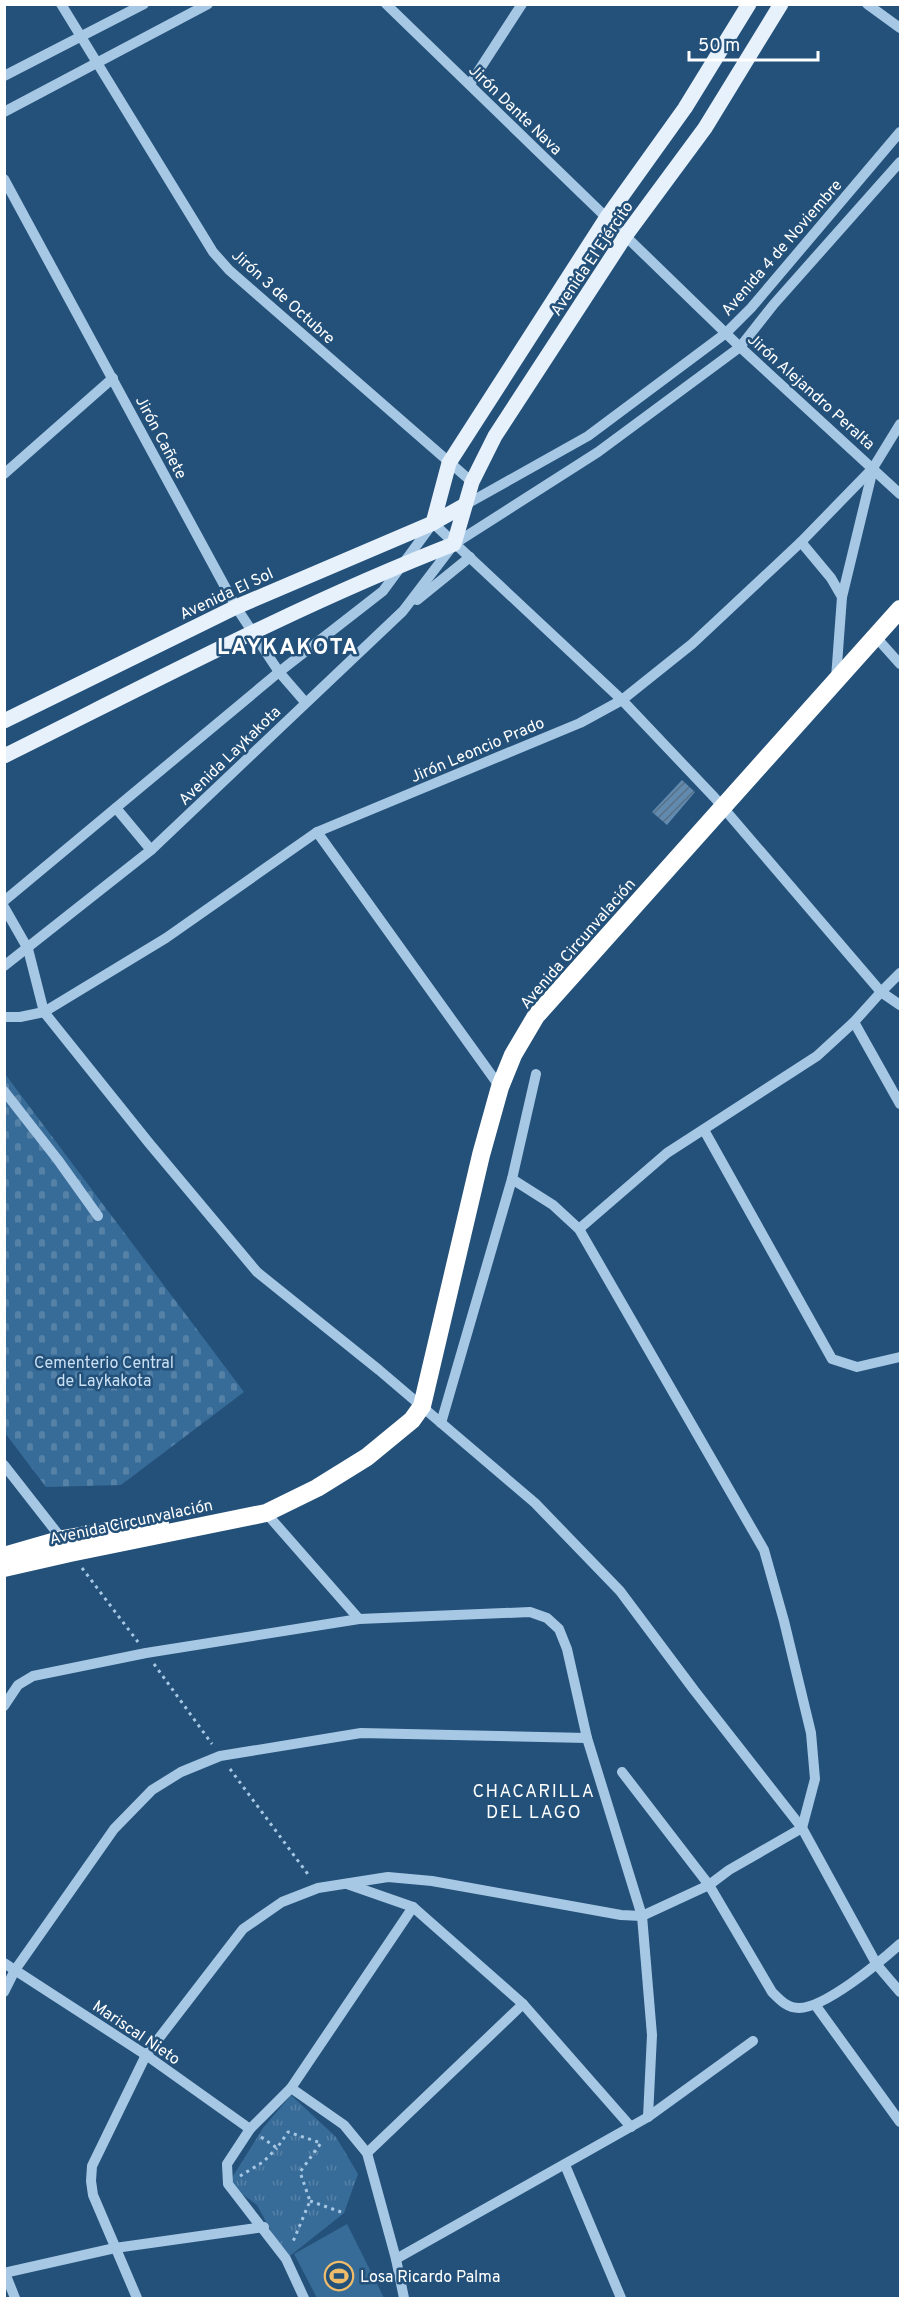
<svg xmlns="http://www.w3.org/2000/svg" width="905" height="2303" viewBox="0 0 905 2303" font-family="Overpass,sans-serif">
<style>
.grass{fill:#376b98}
.cemetery{fill:url(#cemetery-stones)}
.park{fill:url(#park-tufts)}
.building{fill:url(#building-hatch)}
.lines{fill:none;stroke-linecap:round;stroke-linejoin:round}
.path{stroke:#a7c8e4;stroke-width:3;stroke-dasharray:3 4.5;stroke-linecap:butt}
.minor{stroke:#a7c8e4;stroke-width:10}
.major{stroke:#e7f1fc;stroke-width:15}
.highway{stroke:#fff;stroke-width:18}
.labels{text-anchor:middle;stroke-width:5;stroke-linejoin:round;paint-order:stroke}
.street-label{font-size:16px;fill:#fff;stroke:#24517a}
.park-label{font-size:16px;fill:#c9e0f4;stroke:#24517a}
.poi-label{font-size:16px;fill:#fff;stroke:#24517a;text-anchor:start}
.neighbourhood-label{font-size:18px;letter-spacing:1.5px;fill:#fff;stroke:#24517a}
.district-label{font-size:22px;font-weight:bold;letter-spacing:1.5px;fill:#fff;stroke:#24517a}
</style>
<defs>
<pattern id="cemetery-stones" width="16" height="16" patternUnits="userSpaceOnUse" patternTransform="scale(1.5)"><rect width="16" height="16" fill="#376b98"/><path d="M2 7V4a2 2 0 0 1 4 0v3zM10 15v-3a2 2 0 0 1 4 0v3z" fill="#5581a7"/></pattern>
<pattern id="park-tufts" width="24" height="20" patternUnits="userSpaceOnUse" patternTransform="scale(1.5)"><rect width="24" height="20" fill="#376b98"/><path d="M3 7l-1-3M5 7V3M7 7l1-3M15 17l-1-3M17 17v-4M19 17l1-3" fill="none" stroke="#5581a7"/></pattern>
<pattern id="building-hatch" width="6" height="6" patternUnits="userSpaceOnUse" patternTransform="scale(1.5)"><rect width="6" height="6" fill="#618aae"/><path d="M-1 1l2-2M0 6l6-6M5 7l2-2" fill="none" stroke="#597187"/></pattern>
</defs>
<rect width="100%" height="100%" fill="#24517a"/>
<polygon class="grass" points="347,2224 384,2298 317,2298 294,2254"/>
<polygon class="cemetery" points="5,1074 244,1392 121,1485 46,1487 5,1433"/>
<polygon class="park" points="291,2095 336,2137 358,2174 344,2213 286,2259 257,2205 228,2184 263,2128"/>
<polygon class="building" points="682,780 695,792 667,825 652,812"/>
<g class="lines">
<g class="path">
<polyline points="82,1568 138,1642"/>
<polyline points="154,1664 212,1744"/>
<polyline points="230,1769 310,1877"/>
<polyline points="261,2137 277,2148 288,2132 321,2143 300,2172 310,2201 292,2244"/>
<polyline points="240,2176 263,2162 277,2148"/>
<polyline points="310,2201 344,2213"/>
</g>
<g class="minor">
<polyline points="61,4 213,252 229,270 472,482"/>
<polyline points="386,4 740,347 900,494"/>
<polyline points="867,4 900,28"/>
<polyline points="4,76 144,4"/>
<polyline points="470,84 522,4"/>
<polyline points="4,112 208,4"/>
<polyline points="4,179 236,607 279,672 305,702"/>
<polyline points="4,474 113,378"/>
<polyline points="465,505 588,436 726,333 751,308 900,132"/>
<polyline points="801,542 831,578 842,597"/>
<polyline points="417,600 470,557"/>
<polyline points="875,636 900,664"/>
<polyline points="836,678 842,597 873,469"/>
<polyline points="116,808 151,850"/>
<polyline points="317,832 500,1087"/>
<polyline points="4,901 279,672 383,591 433,523 622,700 714,797 881,992 900,1005"/>
<polyline points="4,907 28,949 44,1012 149,1143 257,1272 379,1370 535,1503 620,1591 694,1690 802,1828 877,1965 900,1992"/>
<polyline points="4,966 151,850 403,611 454,544 598,452 740,347 774,304 900,162"/>
<polyline points="4,1017 20,1017 44,1012 166,938 317,832 580,723 622,700 692,644 801,542 873,468 900,424"/>
<polyline points="854,1022 900,1104"/>
<polyline points="4,1091 58,1160 98,1216"/>
<polyline points="704,1130 832,1359 857,1367 900,1357"/>
<polyline points="579,1229 667,1153 817,1056 854,1022 881,992 900,973"/>
<polyline points="441,1423 512,1179 536,1074"/>
<polyline points="4,1465 65,1543"/>
<polyline points="266,1513 359,1619"/>
<polyline points="4,1706 18,1685 33,1676 146,1653 359,1619 530,1612 547,1618 559,1629 567,1649 587,1738 642,1916 652,2035 648,2117"/>
<path d="M622,1772L709,1885L772,1992C780,2000 787,2008 799,2008C825,2008 880,1962 900,1944"/>
<polyline points="347,1884 413,1907 523,2004 631,2127"/>
<polyline points="4,1963 146,2055 250,2129"/>
<polyline points="4,1992 15,1970 114,1829 152,1790 181,1772 220,1756 361,1733 587,1738"/>
<polyline points="816,2006 900,2122"/>
<polyline points="291,2088 344,2125 367,2153 396,2259 404,2298"/>
<polyline points="367,2153 523,2004"/>
<polyline points="565,2165 621,2298"/>
<polyline points="396,2259 648,2117 753,2041"/>
<polyline points="4,2273 115,2248 264,2227"/>
<polyline points="5,2273 15,2298"/>
<polyline points="137,2298 93,2195 91,2181 92,2166 146,2055 243,1929 282,1902 318,1888 388,1877 432,1881 621,1915 642,1916 709,1885 729,1870 802,1828 815,1779 811,1733 784,1621 764,1550 579,1229 553,1205 512,1179"/>
<polyline points="304,2298 286,2259 228,2184 227,2164 250,2129 291,2088 413,1907"/>
</g>
<g class="major">
<polyline points="433,523 449,463 607,217 685,108 749,4"/>
<polyline points="4,721 236,607 433,523 465,505"/>
<path d="M4,756C153,682 300,604 454,544L472,482L495,436L626,235L705,128L781,4"/>
</g>
<g class="highway">
<polyline points="4,1556 63,1539 160,1522"/>
<polyline points="4,1568 70,1553 266,1513 317,1488 367,1457 412,1420 422,1406 481,1155 500,1087 513,1055 536,1016 900,609"/>
</g>
</g>
<defs>
<g id="stadium-ring" transform="scale(1.5)"><circle r="9.5" fill="#24517a" stroke="#efbc6a" stroke-width="1.5"/><path d="M0-5a6.5 5 0 1 0 0 10a6.5 5 0 1 0 0-10ZM-3.5-1.8h7v3.6h-7Z" fill="#efbc6a"/></g>
</defs>
<g fill-rule="evenodd">
<use href="#stadium-ring" x="339" y="2276"/>
</g>
<g class="labels">
<g class="street-label">
<text transform="translate(516 109) rotate(44)" y="6">Jirón Dante Nava</text>
<text transform="translate(781 247) rotate(-49)" y="6">Avenida 4 de Noviembre</text>
<text transform="translate(591 258) rotate(-56)" y="6">Avenida El Ejército</text>
<text transform="translate(284 296) rotate(42)" y="6">Jirón 3 de Octubre</text>
<text transform="translate(812 391) rotate(42)" y="6">Jirón Alejandro Peralta</text>
<text transform="translate(162 437) rotate(62)" y="6">Jirón Cañete</text>
<text transform="translate(226 593) rotate(-25)" y="6">Avenida El Sol</text>
<text transform="translate(477 749) rotate(-23)" y="6">Jirón Leoncio Prado</text>
<text transform="translate(229 755) rotate(-44)" y="6">Avenida Laykakota</text>
<text transform="translate(577 943) rotate(-49)" y="6">Avenida Circunvalación</text>
<text transform="translate(131 1521) rotate(-12)" y="6">Avenida Circunvalación</text>
<text transform="translate(137 2032) rotate(34)" y="6">Mariscal Nieto</text>
</g>
<g class="park-label">
<text x="104" y="1368">Cementerio Central<tspan x="104" dy="18">de Laykakota</tspan></text>
</g>
<g class="poi-label">
<text x="360" y="2282">Losa Ricardo Palma</text>
</g>
<g class="neighbourhood-label">
<text x="534" y="1797">CHACARILLA<tspan x="534" dy="21">DEL LAGO</tspan></text>
</g>
<g class="district-label">
<text x="288" y="654">LAYKAKOTA</text>
</g>
</g>
<rect width="905" height="2303" fill="none" stroke="#ffffff" stroke-width="12"/>
<path d="M689 51v9h129v-9" fill="none" stroke="#ffffff" stroke-width="3"/>
<text x="698" y="51" font-size="18" fill="#ffffff" stroke="#24517a" stroke-width="4.5" paint-order="stroke">50 m</text>
</svg>
